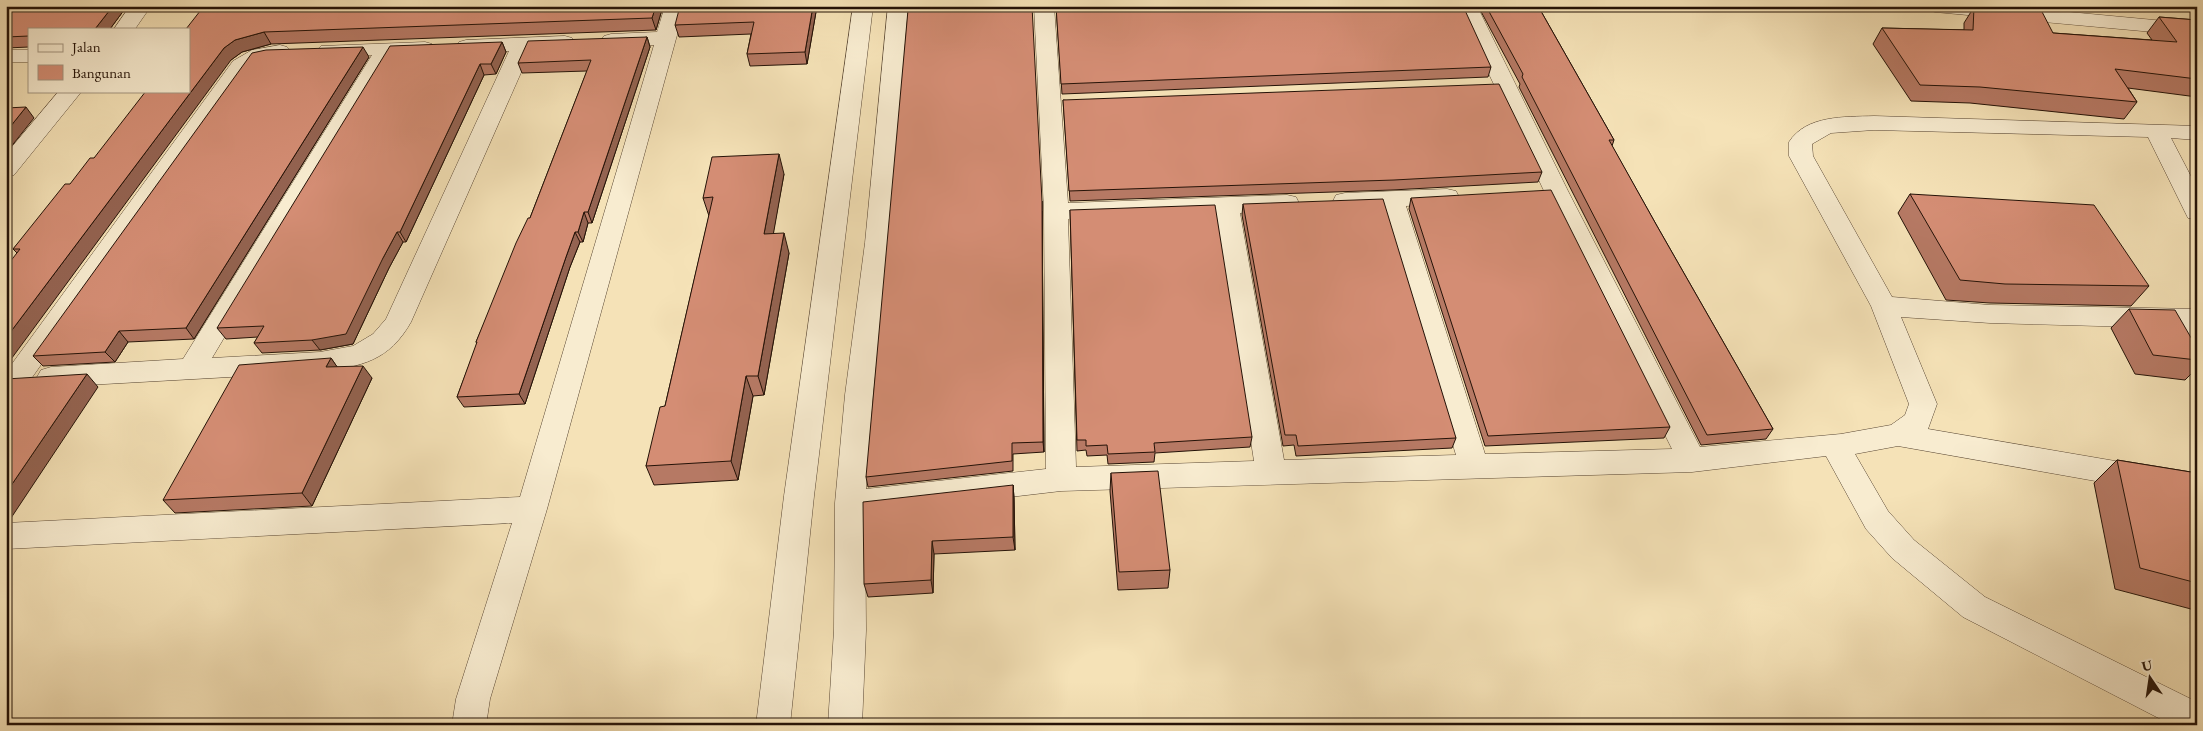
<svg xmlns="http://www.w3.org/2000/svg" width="2203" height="731" viewBox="0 0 2203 731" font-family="'EB Garamond',serif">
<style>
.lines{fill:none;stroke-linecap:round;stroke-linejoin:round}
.street-casing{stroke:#584633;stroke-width:1}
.street{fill:#f8ecd0;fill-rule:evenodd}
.wall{fill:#b67964;stroke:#241207}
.shaded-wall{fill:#946351;stroke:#241207}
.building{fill:#d48d74;stroke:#241207}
</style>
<rect width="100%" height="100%" fill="#f5e2b7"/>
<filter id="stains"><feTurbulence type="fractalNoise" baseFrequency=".004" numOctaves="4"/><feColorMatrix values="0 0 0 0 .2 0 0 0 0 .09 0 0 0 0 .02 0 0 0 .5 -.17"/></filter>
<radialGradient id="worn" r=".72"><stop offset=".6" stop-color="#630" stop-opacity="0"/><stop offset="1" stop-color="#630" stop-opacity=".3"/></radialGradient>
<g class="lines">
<g class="street-casing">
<g id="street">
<polygon points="130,6 151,6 135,29 114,29"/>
<polygon points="665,6 685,6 547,509 490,699 486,725 452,725 456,699 512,523 6,549 6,523 520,497 654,45 611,46 604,44 601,40 604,36 611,34 657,32"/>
<polygon points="853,6 873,6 814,496 790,725 756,725 784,496"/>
<path d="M888,6H908L889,243L873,395L866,489L1046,469L1044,211L1034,6H1054L1068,203L1287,195L1296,197L1299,203L1296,209L1240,213L1284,460L1456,455L1382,207L1345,209L1336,207L1333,201L1336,195L1345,193L1447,189L1456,191L1459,197L1456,203L1406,206L1485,454L1672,449L1544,191L1457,6H1477L1568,191L1700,447L1841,434L1891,425L1905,415L1909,404L1871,306L1789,156V142C1806,115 1845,117 1874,116L2197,126V140L2171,138L2197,188V220L2188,218L2185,212L2148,137L1874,130L1831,133L1812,144L1813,156L1892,297L1990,305L2197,309V357L2187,354L2174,328L1990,323L1901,317L1937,404L1928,429L2197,475V499L1898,446L1855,454L1888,511L1914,540L1985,597L2197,702V725H2172L1963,617L1892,558L1866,529L1826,456L1692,472L1061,491L865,514L866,630L862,725H828L834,630L835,503L845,395L865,243ZM1216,213L1254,461L1076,467L1068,219Z"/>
<polygon points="1925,6 2004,6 2197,24 2197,36 1935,12 1928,10"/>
<path d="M565,36L572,38L575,42L572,46L531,50L411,322C389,361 362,366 320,372L51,387L41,384L37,377L41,370L51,367L183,359L372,55L321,54L317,50L321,46L425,42L432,44L436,48L432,52L393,55L212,358L320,352L353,346L373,334L386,319L509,51L466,52L459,50L456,46L459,42L466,40Z"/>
<polygon points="280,45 287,47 291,51 287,55 266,59 249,71 26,386 16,389 6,386 6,372 233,61 252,50"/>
<rect x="6" y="50" width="23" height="12"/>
<polygon points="59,91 82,91 14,175 6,177 6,154"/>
</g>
</g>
<use href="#street" class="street"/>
</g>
<g class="wall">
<polygon points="6,6 127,6 110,29 29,29 29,47 6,48"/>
<polygon points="204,6 663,6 656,30 271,44 242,52 231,60 17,253 13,249 94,158 189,91"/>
<polygon points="817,6 807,64 750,66 747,54 751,34 679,37 675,25"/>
<polygon points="1056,6 1491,67 1488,77 1062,94"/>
<polygon points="1478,6 1538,6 1614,140 1612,146 1657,226 1773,429 1766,439 1701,445 1519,87 1520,84"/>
<polygon points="1974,7 2053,33 2152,40 2147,33 2159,17 2197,20 2197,97 2128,88 2137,102 2124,119 1970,103 1911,101 1873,44 1882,28 1964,30 1964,23"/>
<polygon points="647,37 650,47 592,223 588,223 583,242 580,242 570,267 525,404 464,407 457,397 477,344 476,342 530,218 587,71 522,73 518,63"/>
<polygon points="502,42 506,52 496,74 484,75 406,242 403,242 389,268 353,344 320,350 262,353 254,343 258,337 226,339 217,328"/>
<polygon points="369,57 194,339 128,342 115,362 43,366 33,356"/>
<polygon points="1063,100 1542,172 1538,182 1392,190 1070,201"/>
<polygon points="784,174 773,233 789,253 764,395 753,396 738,480 654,485 646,466 665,406 709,216 703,198"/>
<polygon points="1910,194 2149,286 2131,306 1990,303 1946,300 1898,213"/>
<polygon points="1411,198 1670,427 1664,438 1485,446 1409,209"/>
<polygon points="1243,204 1456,438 1452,448 1296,456 1294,445 1283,446 1242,215"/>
<polygon points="1070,210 1252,437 1250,447 1155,453 1154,462 1108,464 1107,455 1087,456 1086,450 1077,451"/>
<polygon points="1042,211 1044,452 1013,454 1013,471 868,487 866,477"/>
<polygon points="2129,309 2197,348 2197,368 2185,380 2135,374 2111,328"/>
<polygon points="331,358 337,367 372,378 312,506 175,513 163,500"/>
<polygon points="2117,460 2197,473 2197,618 2191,609 2115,589 2094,483"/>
<polygon points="1111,473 1170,570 1168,588 1118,590 1110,491"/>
<polygon points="1013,485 1014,498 1015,550 934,554 933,593 868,597 864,584"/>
</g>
<g class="shaded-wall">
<polygon points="113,6 127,6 110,29 95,29"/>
<polygon points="656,6 663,6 656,30 652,18"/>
<polygon points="813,6 817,6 807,64 805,52"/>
<polygon points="264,32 271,44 242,52 231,60 6,366 6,338 224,48 235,40"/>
<polygon points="647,37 650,47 592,223 588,212"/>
<polygon points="502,42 506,52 496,74 491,64"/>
<polygon points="363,47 369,57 194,339 186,328"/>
<polygon points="480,64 484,75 406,242 400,232"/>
<polygon points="26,107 34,118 6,153 6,132"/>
<polygon points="779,154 784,174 770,253 764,234"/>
<polygon points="1042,201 1042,211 1044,452 1043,442"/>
<polygon points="584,212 588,223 583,242 578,232"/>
<polygon points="397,232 403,242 389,268 353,344 320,350 312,340 383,258"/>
<polygon points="575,232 580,242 570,267 525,404 519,394 566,257"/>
<polygon points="784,233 789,253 764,395 758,376"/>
<polygon points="119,331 128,342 115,362 105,352"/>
<polygon points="331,358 340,371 326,367"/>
<polygon points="363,366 372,378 312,506 302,493"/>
<polygon points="87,374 98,387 9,521 6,521 6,493"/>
<polygon points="746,376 753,396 738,480 731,461"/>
<polygon points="1013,485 1014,498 1015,550 1013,537"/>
<polygon points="932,541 934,554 933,593 931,580"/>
</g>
<g class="building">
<polygon points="6,6 113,6 95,29 29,29 29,36 6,37"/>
<polygon points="204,6 656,6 652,18 264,32 235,40 224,48 6,338 6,267 20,249 13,249 65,184 70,184 90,158 94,158 146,91 189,91 189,29 186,29"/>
<polygon points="680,6 813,6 805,52 747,54 754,22 675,25"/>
<polygon points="953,6 1032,6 1042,201 1043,442 1012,443 1012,461 866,477 908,10"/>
<polygon points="1056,6 1463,6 1491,67 1061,84"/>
<polygon points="1486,6 1538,6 1614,140 1609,140 1657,226 1773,429 1707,435 1522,77 1523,74"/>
<polygon points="1988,6 2039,6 2053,33 2177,42 2159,17 2197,20 2197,79 2115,69 2137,102 1980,87 1920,85 1882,28 1973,30 1974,7"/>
<polygon points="647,37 588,212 584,212 578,232 575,232 566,257 519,394 457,397 477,342 476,342 516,243 528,218 530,218 591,60 518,63 528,41"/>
<polygon points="502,42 491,64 480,64 400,232 397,232 383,258 346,334 312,340 254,343 264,326 217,328 390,46"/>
<polygon points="363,47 186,328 119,331 105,352 33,356 252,53 266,50"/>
<polygon points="1499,84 1542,172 1394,180 1069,191 1063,100"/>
<polygon points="26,107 6,132 6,108"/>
<polygon points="779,154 764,234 784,233 758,376 746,376 731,461 646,466 660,407 665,406 713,197 703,198 712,157"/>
<polygon points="1551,190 1670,427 1488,436 1411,198"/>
<polygon points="1910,194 2094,205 2149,286 2005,284 1960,280"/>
<polygon points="1383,199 1456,438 1298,446 1296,435 1285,435 1243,204"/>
<polygon points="1215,205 1252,437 1154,443 1155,452 1108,454 1107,445 1086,446 1086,440 1077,440 1070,210"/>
<polygon points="2129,309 2175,310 2197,348 2197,360 2153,355"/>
<polygon points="331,358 326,367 363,366 302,493 163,500 239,365"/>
<polygon points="87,374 6,493 6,379"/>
<polygon points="2117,460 2197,473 2197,583 2140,568"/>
<polygon points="1158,471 1170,570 1119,572 1111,473"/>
<polygon points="1013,485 1013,537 932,541 931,580 864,584 863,502"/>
</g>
<rect width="2203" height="731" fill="none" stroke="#f5e2b7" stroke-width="25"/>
<rect x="8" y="8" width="2188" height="716" fill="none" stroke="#241207" stroke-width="2.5"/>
<rect x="12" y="12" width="2178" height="706" fill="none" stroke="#241207"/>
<rect x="28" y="28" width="162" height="65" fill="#f8ecd0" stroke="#a39580"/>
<rect x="38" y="44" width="25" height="8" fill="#f8ecd0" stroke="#a39580"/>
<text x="72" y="52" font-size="15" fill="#241207">Jalan</text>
<rect x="38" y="65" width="25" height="15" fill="#d48d74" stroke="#a39580"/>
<text x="72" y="78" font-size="15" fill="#241207">Bangunan</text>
<g transform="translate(2150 678) rotate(347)" stroke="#f8ecd0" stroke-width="4" paint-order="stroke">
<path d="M0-4L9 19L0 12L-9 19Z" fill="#241207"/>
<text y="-8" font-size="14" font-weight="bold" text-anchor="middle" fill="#241207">U</text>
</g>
<rect width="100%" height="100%" filter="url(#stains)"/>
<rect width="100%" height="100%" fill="url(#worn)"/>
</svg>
